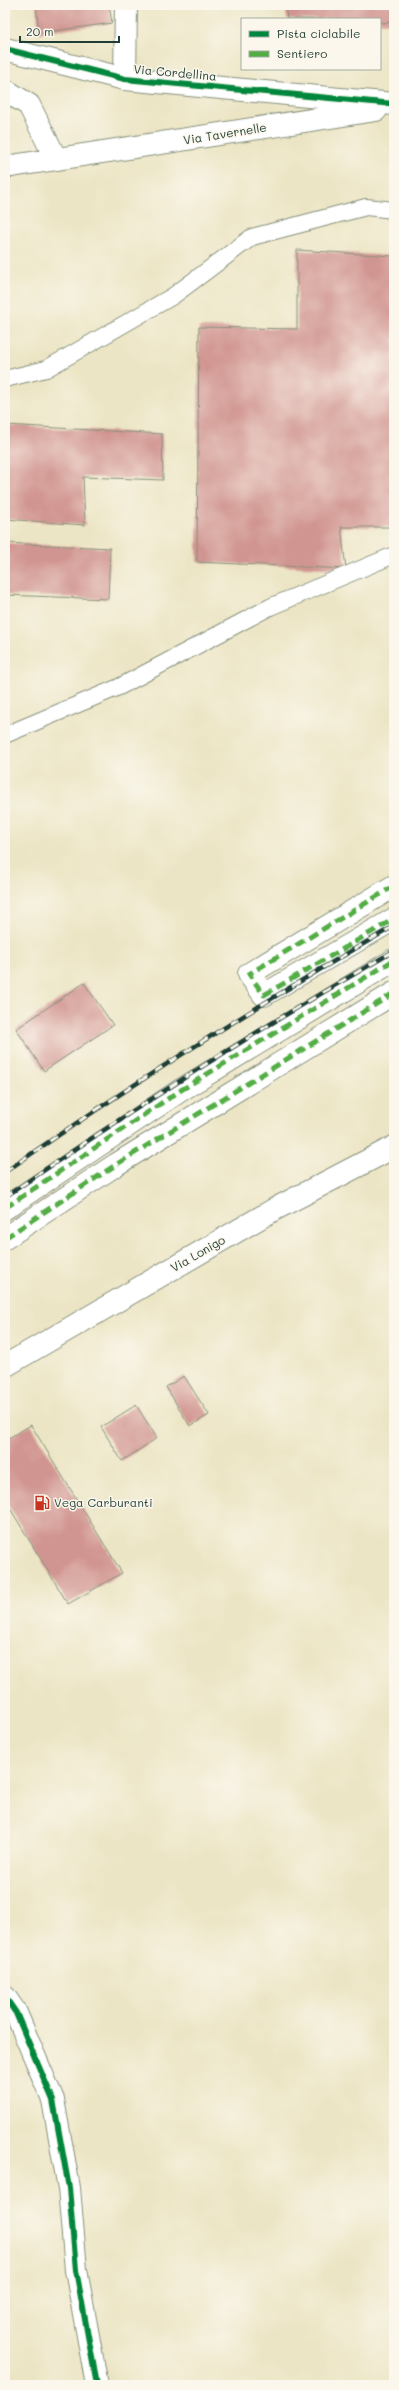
<svg xmlns="http://www.w3.org/2000/svg" width="399" height="2390" viewBox="0 0 399 2390" font-family="Mali,sans-serif">
<style>
.building{fill:#d19591}
.lines{fill:none;stroke-linecap:round;stroke-linejoin:round}
.lane-casing{stroke:#86917c;stroke-width:18}
.street-casing{stroke:#86917c;stroke-width:24}
.secondary-casing{stroke:#86917c;stroke-width:24}
.primary-casing{stroke:#86917c;stroke-width:24}
.lane{stroke:#fff;stroke-width:16}
.street{stroke:#fff;stroke-width:22}
.secondary{stroke:#fff;stroke-width:22}
.primary{stroke:#fff;stroke-width:22}
.rail-casing{stroke:#1f3d34;stroke-width:4.5}
.rail{stroke:#fbf7ec;stroke-width:3;stroke-dasharray:9;stroke-linecap:butt}
.quiet{stroke:#52ad45;stroke-width:5;stroke-dasharray:10 5;stroke-linecap:butt}
.cycleway-casing{stroke:#fbf7ec;stroke-width:8}
.cycleway{stroke:#00873e;stroke-width:6}
.labels{text-anchor:middle;stroke-width:3;stroke-linejoin:round;paint-order:stroke}
.street-label{font-size:12px;fill:#1f3d34;stroke:#fbf7ec}
.poi-label{font-size:12px;fill:#1f3d34;stroke:#fbf7ec;text-anchor:start}
</style>
<rect width="100%" height="100%" fill="#fbf7ec"/>
<filter id="ink" filterUnits="userSpaceOnUse"><feTurbulence type="fractalNoise" baseFrequency=".025" numOctaves="2"/><feDisplacementMap in="SourceGraphic" scale="8" xChannelSelector="R" yChannelSelector="G"/><feConvolveMatrix kernelMatrix="1 2 1 2 8 2 1 2 1" color-interpolation-filters="sRGB"/></filter>
<filter id="wash" filterUnits="userSpaceOnUse"><feTurbulence type="fractalNoise" baseFrequency=".012" numOctaves="4" result="noise"/><feDisplacementMap in="SourceGraphic" scale="16" xChannelSelector="R" yChannelSelector="G"/><feGaussianBlur stdDeviation="0.9" result="paint"/><feColorMatrix in="noise" values="0 0 0 0 0 0 0 0 0 0 0 0 0 0 0 0 0 1.4 0 .05"/><feComposite in="paint" operator="in"/></filter>
<g filter="url(#wash)">
<rect width="100%" height="100%" fill="#ece5c5"/>
<g id="blocks">
<g class="building">
<polygon points="36,5 109,5 112,23 39,33"/>
<polygon points="285,5 394,5 394,22 380,23 380,19 287,19"/>
<polygon points="297,250 394,256 394,527 341,527 346,569 197,562 199,327 297,329"/>
<polygon points="5,425 162,434 163,480 83,477 85,525 5,519"/>
<polygon points="5,543 110,548 108,599 5,595"/>
<polygon points="84,983 113,1025 44,1071 16,1029"/>
<polygon points="184,1376 209,1415 190,1426 166,1387"/>
<polygon points="136,1405 157,1438 122,1461 101,1427"/>
<polygon points="31,1425 122,1573 68,1604 5,1500 5,1440"/>
</g>
</g>
</g>
<g filter="url(#ink)">
<use href="#blocks" fill-opacity="0" stroke="#86917c" stroke-width="1"/>
<g class="lines">
<g class="lane-casing">
<g id="lane">
<polyline points="5,379 46,369 173,296 252,237 366,207 394,210"/>
<polyline points="5,735 119,687 270,607 394,555"/>
</g>
</g>
<g class="street-casing">
<g id="street">
<polyline points="125,79 126,5"/>
<polyline points="394,886 249,974 264,995 394,919"/>
<polyline points="5,1208 181,1090 394,960"/>
<polyline points="5,1238 117,1164 394,993"/>
</g>
</g>
<g class="secondary-casing">
<g id="secondary">
<polyline points="5,49 125,79 394,104"/>
<polyline points="5,90 29,105 56,159"/>
<polyline points="5,167 376,110"/>
<polyline points="5,1997 16,2013 53,2100 69,2188 76,2270 97,2385"/>
</g>
</g>
<g class="primary-casing">
<polyline id="primary" points="5,1366 275,1209 394,1147"/>
</g>
<use href="#lane" class="lane"/>
<use href="#street" class="street"/>
<use href="#secondary" class="secondary"/>
<use href="#primary" class="primary"/>
<g class="rail-casing">
<g id="rail">
<path d="M5,1172C131,1084 261,1003 394,926"/>
<path d="M5,1197C131,1110 261,1027 394,951"/>
</g>
</g>
<use href="#rail" class="rail"/>
<g class="quiet">
<polyline points="394,886 249,974 264,995 394,919"/>
<polyline points="5,1208 181,1090 394,960"/>
<polyline points="5,1238 117,1164 394,993"/>
</g>
<g class="cycleway-casing">
<g id="cycleway">
<polyline points="5,49 125,79 394,104"/>
<polyline points="5,1997 16,2013 53,2100 69,2188 76,2270 97,2385"/>
</g>
</g>
<use href="#cycleway" class="cycleway"/>
</g>
</g>
<defs>
<g id="fuel-bare" transform="scale(1.2)"><path d="M-5.5-6h7V0h2V4h1.3V-2.5L3-4.5l.8-.8L6-3V5H2.5V1h-1V6h-7ZM-4.2-4.7v3.2H.2V-4.7Z" fill="#c8321e" stroke="#fbf7ec" stroke-width="2.5" paint-order="stroke"/></g>
</defs>
<g fill-rule="evenodd">
<use href="#fuel-bare" x="42" y="1503"/>
</g>
<g class="labels">
<g class="street-label">
<text transform="translate(175 73) rotate(5)" y="4">Via Cordellina</text>
<text transform="translate(225 134) rotate(-9)" y="4">Via Tavernelle</text>
<text transform="translate(198 1254) rotate(-30)" y="4">Via Lonigo</text>
</g>
<g class="poi-label">
<text x="54" y="1507">Vega Carburanti</text>
</g>
</g>
<rect width="399" height="2390" fill="none" stroke="#fbf7ec" stroke-width="20"/>
<rect x="241" y="18" width="140" height="52" fill="#fbf7ec" stroke="#a3ada2"/>
<rect x="249" y="31" width="20" height="6" fill="#00873e" stroke="#a3ada2"/>
<text x="277" y="38" font-size="12" fill="#1f3d34">Pista ciclabile</text>
<rect x="249" y="51" width="20" height="6" fill="#52ad45" stroke="#a3ada2"/>
<text x="277" y="58" font-size="12" fill="#1f3d34">Sentiero</text>
<path d="M20 36v6h99v-6" fill="none" stroke="#1f3d34" stroke-width="2"/>
<text x="26" y="36" font-size="12" fill="#1f3d34" stroke="#fbf7ec" stroke-width="3" paint-order="stroke">20 m</text>
</svg>
